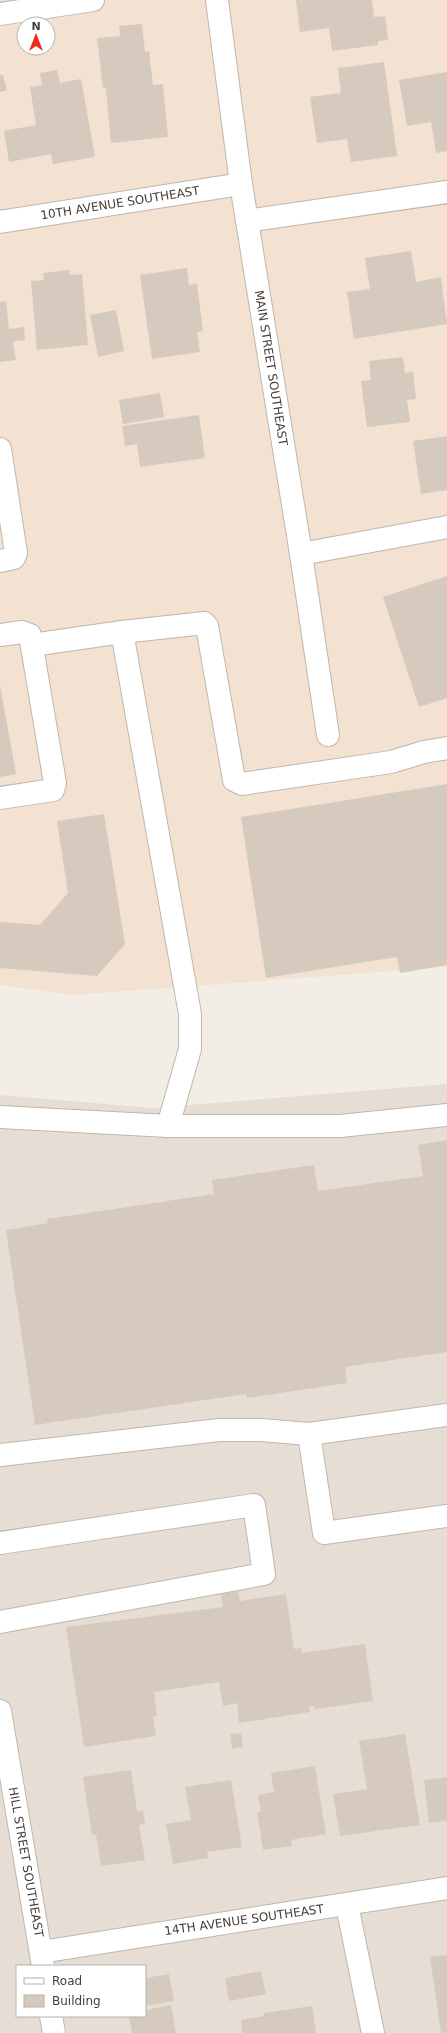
<svg xmlns="http://www.w3.org/2000/svg" width="447" height="2033" viewBox="0 0 447 2033" font-family="'DejaVu Sans',sans-serif">
<style>
.residential{fill:#e6ded4;fill-rule:evenodd}
.commercial{fill:#f3e1d1;fill-rule:evenodd}
.building{fill:#d6cabe}
.lines{fill:none;stroke-linecap:round;stroke-linejoin:round}
.minor-casing{stroke:#c0b6ab;stroke-width:24}
.minor{stroke:#fff;stroke-width:22}
.labels{text-anchor:middle;stroke-width:3.5;stroke-linejoin:round;paint-order:stroke}
.street-label{font-size:12px;fill:#443d35;stroke:#fff}
</style>
<rect width="100%" height="100%" fill="#f2ede5"/>
<path class="residential" d="M447,1084V2033H0V1095L152,1108ZM17,1966H145V2016H17Z"/>
<path class="commercial" d="M0,0H447V967L71,995L0,985ZM24,24H48V48H24Z"/>
<g class="building">
<polygon points="296,0 372,0 374,17 385,16 388,40 378,41 378,45 332,51 329,28 300,32"/>
<polygon points="142,24 145,52 149,51 153,85 163,84 168,137 111,143 106,88 103,88 97,38 120,36 119,26"/>
<polygon points="384,62 397,156 351,162 347,139 317,143 310,97 341,93 338,68"/>
<polygon points="57,70 60,83 81,79 95,157 53,164 51,154 9,162 4,131 36,125 30,87 42,85 40,73"/>
<polygon points="447,72 447,151 436,153 431,122 407,126 399,80"/>
<polygon points="0,75 3,75 7,90 0,92"/>
<polygon points="411,251 416,282 441,277 447,324 354,339 347,292 370,289 365,258"/>
<polygon points="187,268 189,285 197,284 203,331 197,332 200,352 152,359 140,275"/>
<polygon points="69,270 70,275 82,274 88,345 37,350 31,281 44,280 43,273"/>
<polygon points="6,301 9,329 24,327 25,340 13,341 16,360 0,362 0,302"/>
<polygon points="116,310 124,351 98,357 90,315"/>
<polygon points="403,357 405,373 413,372 416,399 407,400 410,422 367,427 361,381 371,380 369,361"/>
<polygon points="160,393 164,417 123,424 119,400"/>
<polygon points="199,415 205,458 140,467 137,444 125,446 122,426"/>
<polygon points="447,436 447,490 421,494 413,441"/>
<polygon points="447,576 447,698 419,707 383,597"/>
<polygon points="0,685 16,774 0,777"/>
<polygon points="447,784 447,965 400,973 397,957 266,978 241,817"/>
<polygon points="104,814 125,944 97,976 0,968 0,922 40,925 68,893 57,821"/>
<polygon points="447,1140 447,1352 345,1367 347,1383 247,1398 246,1394 35,1425 6,1230 48,1223 47,1219 214,1194 212,1180 314,1165 318,1191 423,1176 418,1145"/>
<polygon points="238,1591 240,1601 286,1594 294,1649 301,1648 302,1653 365,1644 373,1701 315,1709 315,1706 309,1707 310,1712 239,1723 237,1703 223,1706 219,1682 154,1692 157,1716 153,1717 156,1736 84,1747 66,1627 223,1607 221,1594"/>
<polygon points="241,1733 243,1747 232,1749 230,1734"/>
<polygon points="405,1734 420,1825 340,1836 333,1794 367,1789 359,1741"/>
<polygon points="315,1766 326,1834 291,1840 292,1846 263,1850 257,1812 261,1811 258,1795 274,1792 271,1773"/>
<polygon points="131,1770 137,1811 143,1810 145,1824 139,1825 145,1860 101,1866 96,1835 92,1835 83,1777"/>
<polygon points="447,1777 447,1821 429,1823 424,1780"/>
<polygon points="231,1780 242,1847 207,1852 208,1858 173,1864 166,1824 191,1820 185,1787"/>
<polygon points="447,1955 447,2033 441,2033 430,1957"/>
<polygon points="261,1971 266,1994 229,2001 225,1978"/>
<polygon points="169,1974 174,2001 145,2006 145,1978"/>
<polygon points="171,2005 176,2033 132,2033 129,2016 145,2016 145,2010"/>
<polygon points="312,2006 316,2033 242,2033 241,2020 264,2016 264,2013"/>
</g>
<g class="lines">
<g class="minor-casing">
<g id="minor">
<polyline points="217,0 241,184 301,554 328,735"/>
<polyline points="0,14 93,0"/>
<polyline points="247,221 447,192"/>
<polyline points="0,222 241,184"/>
<polyline points="0,449 16,553 14,558 0,561"/>
<polyline points="301,554 447,527"/>
<polyline points="0,635 22,632 30,635 55,783 53,790 0,798"/>
<polyline points="32,645 122,632"/>
<polyline points="0,1117 168,1126 340,1126 447,1115"/>
<polyline points="168,1126 190,1049 190,1014 122,632 204,623 207,626 234,780 242,784 391,762 424,752 447,748"/>
<polyline points="447,1415 309,1434 324,1533 447,1516"/>
<polyline points="0,1455 219,1430 261,1430 309,1434"/>
<polyline points="0,1543 254,1505 264,1574 0,1622"/>
<polyline points="0,1711 43,1966"/>
<polyline points="347,1905 373,2033"/>
<polyline points="41,1952 447,1888"/>
<polyline points="51,2016 54,2033"/>
</g>
</g>
<use href="#minor" class="minor"/>
</g>
<g class="labels">
<g class="street-label">
<text transform="translate(120 203) rotate(-9)" y="4">10TH AVENUE SOUTHEAST</text>
<text transform="translate(271 368) rotate(81)" y="4">MAIN STREET SOUTHEAST</text>
<text transform="translate(26 1862) rotate(80)" y="4">HILL STREET SOUTHEAST</text>
<text transform="translate(244 1920) rotate(-8)" y="4">14TH AVENUE SOUTHEAST</text>
</g>
</g>
<rect x="16" y="1965" width="130" height="52" fill="#ffffff" stroke="#b4b1ae"/>
<rect x="24" y="1978" width="20" height="6" fill="#ffffff" stroke="#b4b1ae"/>
<text x="52" y="1985" font-size="12" fill="#443d35">Road</text>
<rect x="24" y="1995" width="20" height="12" fill="#d6cabe" stroke="#b4b1ae"/>
<text x="52" y="2005" font-size="12" fill="#443d35">Building</text>
<g transform="translate(36 36)"><circle r="19" fill="#ffffff" stroke="#b4b1ae"/>
<path d="M0-3L7 15L0 10L-7 15Z" fill="#f0281e"/>
<text y="-6" font-size="11" font-weight="bold" text-anchor="middle" fill="#443d35">N</text>
</g>
</svg>
